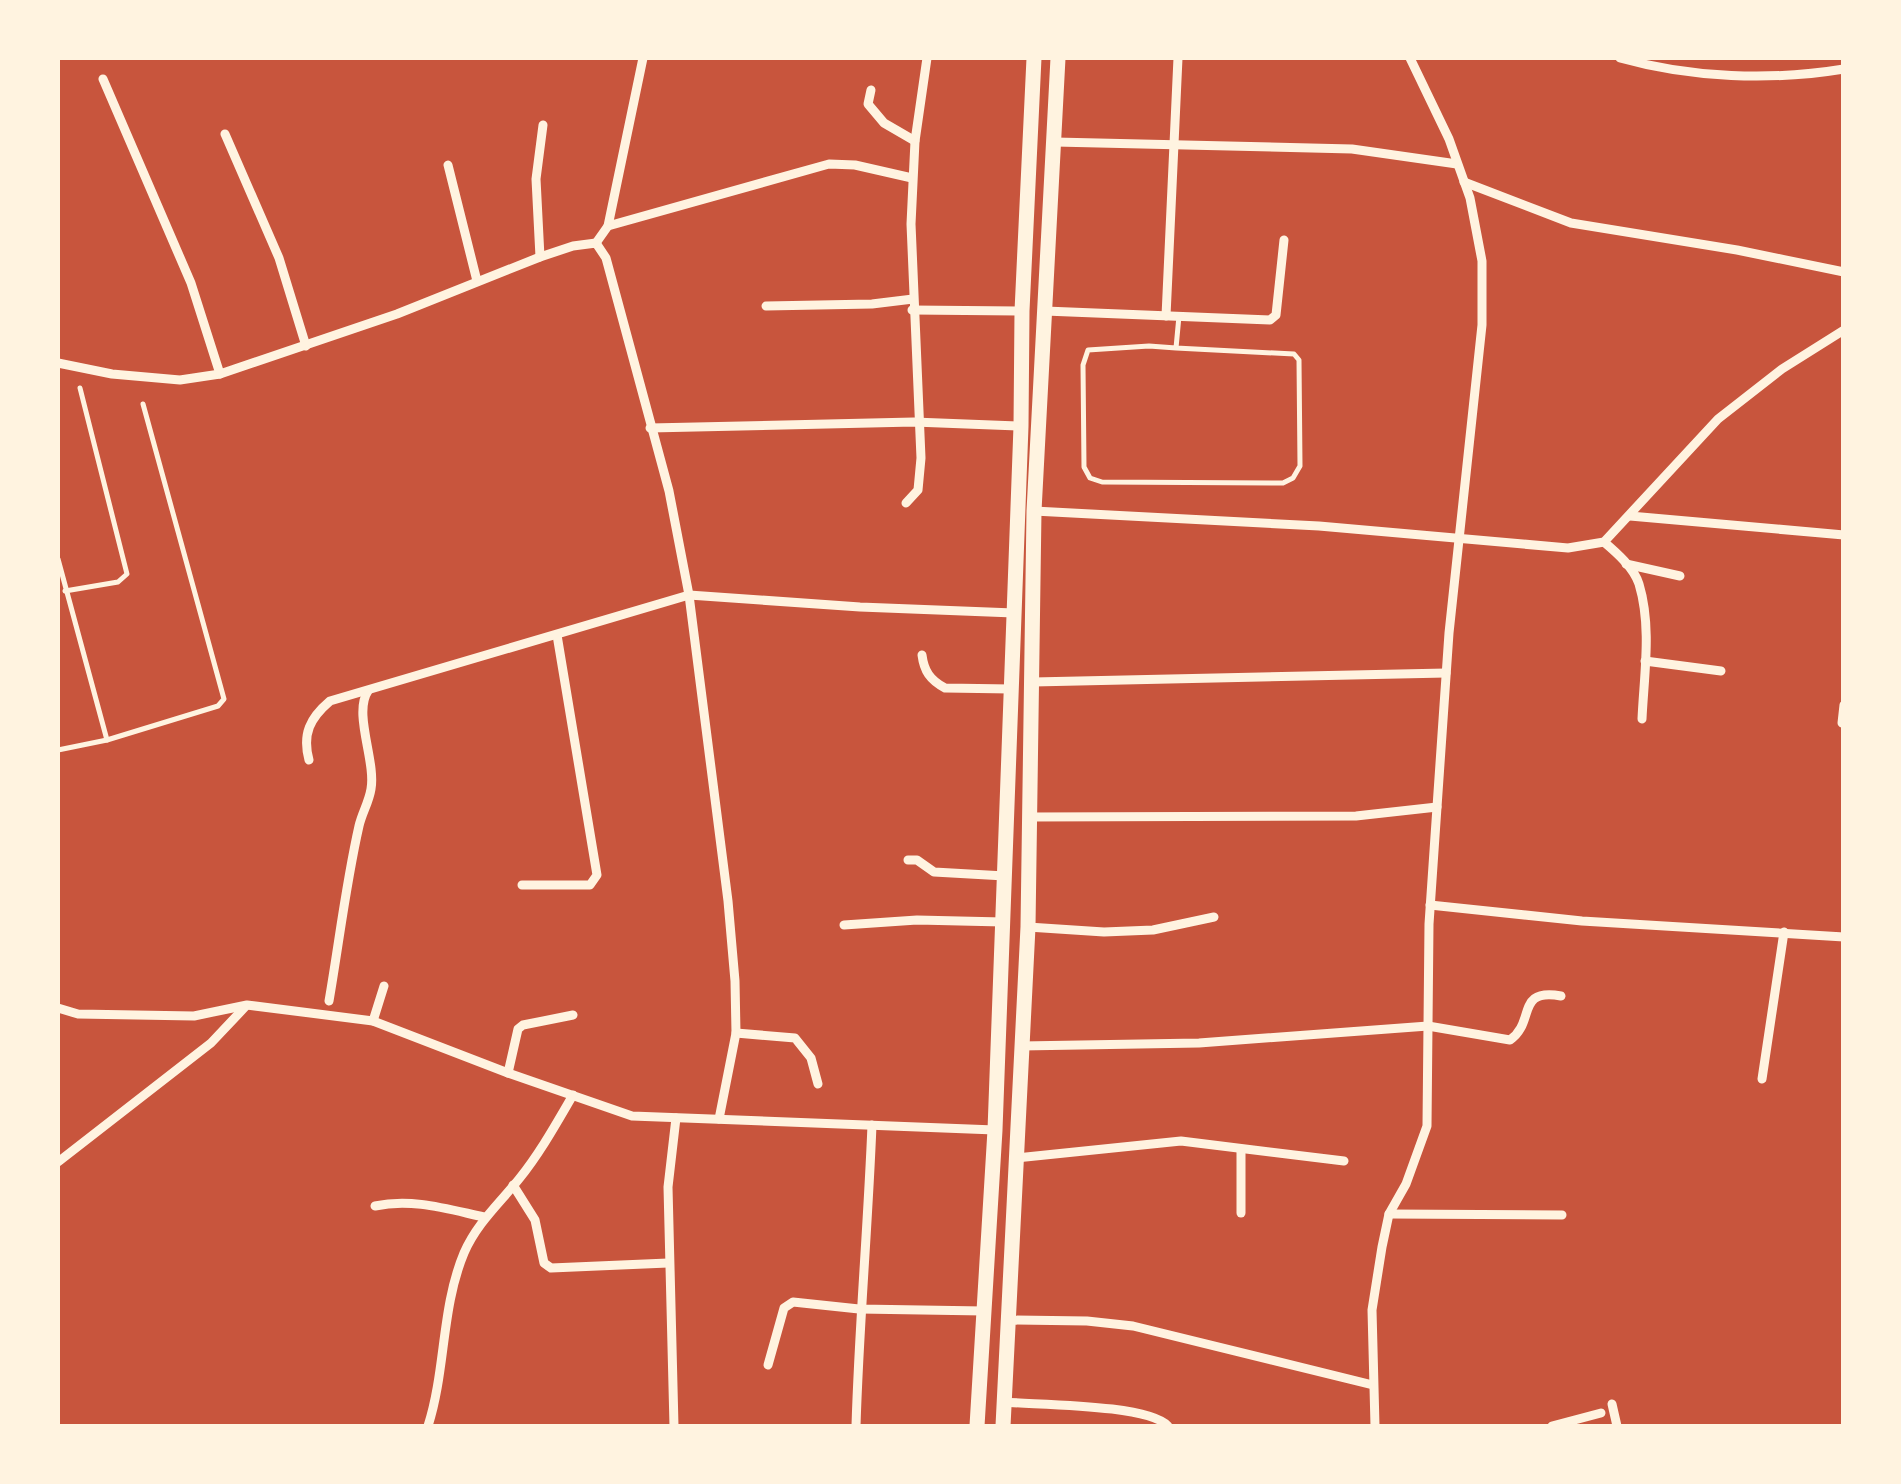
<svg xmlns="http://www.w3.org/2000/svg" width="1901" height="1484" viewBox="0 0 1901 1484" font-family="'Roboto Condensed',sans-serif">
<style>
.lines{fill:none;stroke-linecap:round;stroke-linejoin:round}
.service{stroke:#fff3e0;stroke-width:5}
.minor{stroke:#fff3e0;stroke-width:9}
.trunk{stroke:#fff3e0;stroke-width:15}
</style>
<rect width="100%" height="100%" fill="#c8553d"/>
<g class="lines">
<g class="service">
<polyline points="1176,348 1294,354 1299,360 1300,466 1293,478 1283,483 1102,482 1090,478 1084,467 1083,365 1088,350 1149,346 1176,348 1179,316"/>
<polyline points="58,559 107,740"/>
<polyline points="65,591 118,582 127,574 80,388"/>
<polyline points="58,750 107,740 218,706 224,699 143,404"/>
</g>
<g class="minor">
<path d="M1620,58C1691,78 1771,81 1844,69"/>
<polyline points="103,79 191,283 220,374"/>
<polyline points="871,90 868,104 884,123 915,141"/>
<polyline points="225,134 279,258 306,346"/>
<polyline points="1055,142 1352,149 1457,164"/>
<polyline points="448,165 477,281"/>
<polyline points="1464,182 1571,223 1737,250 1844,272"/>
<polyline points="608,226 829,164 855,165 912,178"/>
<polyline points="596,243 608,226 643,58"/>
<polyline points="540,257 536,179 543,125"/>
<polyline points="766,306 872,304 913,299"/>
<polyline points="912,310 1022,311"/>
<polyline points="1045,311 1270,320 1276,315 1284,240"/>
<polyline points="1166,316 1178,58"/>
<polyline points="58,363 112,374 180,380 220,374 397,314 540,257 573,246 596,243 606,258 669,491 689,595 728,901 735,981 736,1033 719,1119"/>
<polyline points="650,428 914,422 1021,426"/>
<polyline points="906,503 918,490 921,458 911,224 915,141 927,58"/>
<polyline points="1034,511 1319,526 1568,548 1604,542 1718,419 1782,369 1844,330"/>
<polyline points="1630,516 1844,535"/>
<path d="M1604,542C1617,553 1634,568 1639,584C1652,627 1644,675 1642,719"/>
<polyline points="1626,564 1680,576"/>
<path d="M922,655C924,671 930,680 945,688L1011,689"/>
<polyline points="1645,661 1721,671"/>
<polyline points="1033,682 1446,673"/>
<polyline points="1842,723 1844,705"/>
<path d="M309,760C302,734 310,718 330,701L689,595L860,607L1014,613"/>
<polyline points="1031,817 1356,816 1437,807"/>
<polyline points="908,860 917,860 934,872 1005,876"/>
<polyline points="522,885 590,885 597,875 557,635"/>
<polyline points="1430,905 1582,921 1844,937"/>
<polyline points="844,925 917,920 1003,922"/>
<polyline points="1028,927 1104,932 1153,930 1214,917"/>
<path d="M329,1001C339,943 346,883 359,826C362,813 369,802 371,789C376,761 353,713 368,691"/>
<polyline points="58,1008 78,1014 194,1016 247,1005 373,1021 508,1073 632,1116 995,1130"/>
<polyline points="373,1021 384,986"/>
<polyline points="736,1033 795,1038 811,1058 818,1084"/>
<path d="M1021,1046L1199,1043L1428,1026L1510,1040C1536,1022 1515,988 1561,996"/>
<polyline points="508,1073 518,1029 523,1025 573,1015"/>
<polyline points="1762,1079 1784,932"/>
<polyline points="1016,1158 1181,1141 1344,1161"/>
<polyline points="58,1162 211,1043 245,1007"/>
<polyline points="513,1185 535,1220 544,1263 551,1268 668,1263"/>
<path d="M375,1206C412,1198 447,1209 484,1217"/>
<polyline points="1241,1213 1241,1150"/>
<polyline points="1389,1214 1562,1215"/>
<polyline points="1008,1320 1087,1321 1133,1326 1373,1385"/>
<polyline points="768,1365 784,1308 793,1302 859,1309 984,1311"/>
<path d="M1004,1402C1038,1405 1147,1404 1168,1426"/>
<polyline points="1612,1404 1617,1426"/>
<path d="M428,1426C446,1370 441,1308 464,1253C477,1223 499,1204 519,1179C540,1153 556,1124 573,1095"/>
<polyline points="674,1426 668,1187 676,1118"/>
<path d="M856,1426C859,1326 868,1226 872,1125"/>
<polyline points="1375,1426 1372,1310 1382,1247 1389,1214 1406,1184 1427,1126 1429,924 1437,807 1449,633 1482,325 1482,261 1470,198 1449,139 1410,58"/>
<polyline points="1552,1426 1601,1413"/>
</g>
<g class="trunk">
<polyline points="977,1426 995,1130 1021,426 1022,311 1034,58"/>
<polyline points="1003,1426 1028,927 1034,511 1058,58"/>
</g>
</g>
<rect width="1901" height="1484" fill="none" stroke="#fff3e0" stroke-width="120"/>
</svg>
